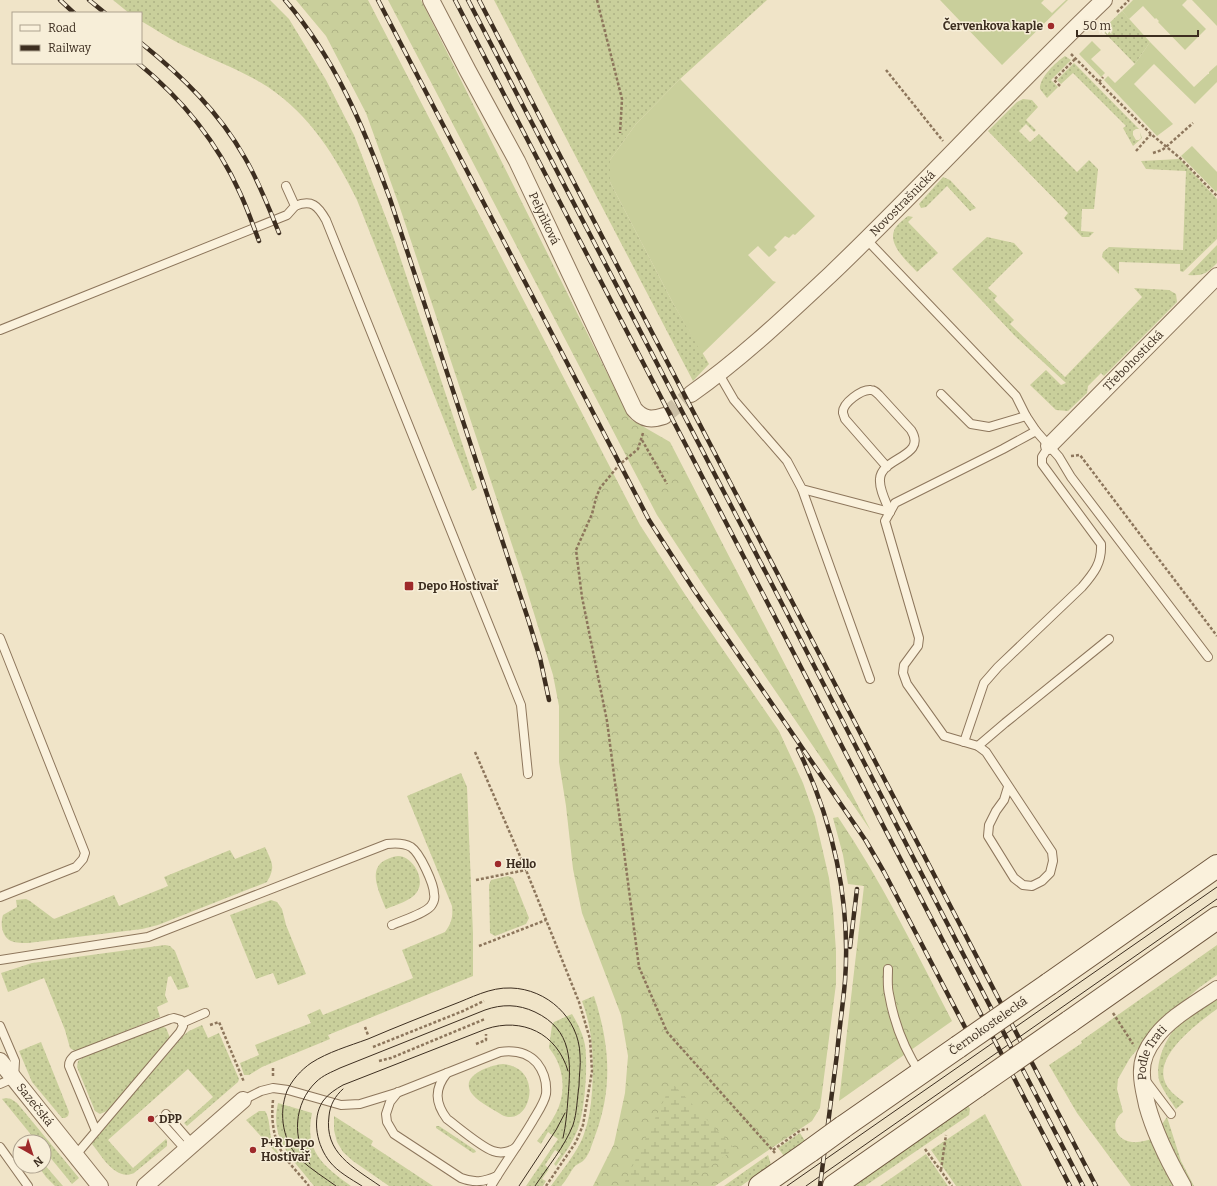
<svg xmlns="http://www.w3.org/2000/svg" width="1217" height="1186" viewBox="0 0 1217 1186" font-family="Bitter,serif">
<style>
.grass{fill:url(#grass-dots)}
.forest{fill:url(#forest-crowns)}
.wetland{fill:url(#wetland-marsh)}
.garden{fill:#c9cf9b}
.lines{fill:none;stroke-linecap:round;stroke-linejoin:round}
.street-tunnel{stroke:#ccc0a6;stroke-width:16;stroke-dasharray:16 8;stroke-linecap:butt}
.lane-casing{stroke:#8d765c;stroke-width:10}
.street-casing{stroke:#8d765c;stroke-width:18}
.secondary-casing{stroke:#6f573f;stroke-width:24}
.path{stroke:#8d765c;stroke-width:2.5;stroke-dasharray:3 2;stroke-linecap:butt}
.lane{stroke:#faf1dc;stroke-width:8}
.street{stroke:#faf1dc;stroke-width:16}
.secondary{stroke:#faf1dc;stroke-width:22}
.tram{stroke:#3d2e20;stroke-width:1}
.rail-casing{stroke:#3d2e20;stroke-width:4.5}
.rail{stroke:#f7eed8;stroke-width:3;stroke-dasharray:9;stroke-linecap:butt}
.secondary-bridge-casing{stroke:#6f573f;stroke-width:24;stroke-linecap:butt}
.secondary-bridge{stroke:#faf1dc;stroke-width:22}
.poi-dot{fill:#9e2a2b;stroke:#f7eed8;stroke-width:1.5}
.labels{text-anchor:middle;stroke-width:3;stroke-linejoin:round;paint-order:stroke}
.poi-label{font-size:12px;font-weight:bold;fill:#3d2e20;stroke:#f7eed8;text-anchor:start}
.street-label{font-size:12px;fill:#3d2e20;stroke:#f7eed8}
</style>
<defs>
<pattern id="grass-dots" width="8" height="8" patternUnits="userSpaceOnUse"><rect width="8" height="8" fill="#c9cf9b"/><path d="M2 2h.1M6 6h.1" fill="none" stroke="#aeb285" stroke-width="1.8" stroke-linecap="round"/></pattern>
<pattern id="forest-crowns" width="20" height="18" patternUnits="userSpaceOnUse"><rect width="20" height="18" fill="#c9cf9b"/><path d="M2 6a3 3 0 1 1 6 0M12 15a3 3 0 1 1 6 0" fill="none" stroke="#aeb285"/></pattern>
<pattern id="wetland-marsh" width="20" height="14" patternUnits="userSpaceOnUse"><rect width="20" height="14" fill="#c9cf9b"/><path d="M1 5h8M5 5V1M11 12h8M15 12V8" fill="none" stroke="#aeb285"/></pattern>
</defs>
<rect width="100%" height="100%" fill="#f0e4c8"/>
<g class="grass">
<path d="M113,0H270L289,19L326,80L354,135L393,236L477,488L472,491L357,200C336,157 310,115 268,87C243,71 215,61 189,48C172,41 157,30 141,21V13H129Z"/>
<polygon points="494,0 767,0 680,79 636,124 610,160 610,182 674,305 709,364 693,381"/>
<polygon points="1122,11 1150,42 1135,64 1102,30"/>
<path d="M1065,56L1071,60L1051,80L1058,87L1047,98L1040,89C1039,78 1056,62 1065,56Z"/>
<polygon points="1074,63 1139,129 1136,129 1133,131 1133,135 1136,140 1139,140 1141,138 1140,132 1142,138 1133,146 1123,128 1126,126 1073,73 1061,84 1057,80"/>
<polygon points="1023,99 1032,100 1038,107 1026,120 1036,130 1034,132 1026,124 1019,131 1030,142 1039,134 1077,172 1089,160 1098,169 1094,209 1082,209 1081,231 1094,232 1089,237 1082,237 1064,218 1068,213 988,131 1017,102"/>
<polygon points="1180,159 1217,199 1217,239 1183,272 1180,271 1180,264 1119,262 1119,274 1102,257 1103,252 1109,247 1183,250 1186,171 1146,169 1141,161"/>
<polygon points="943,177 950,180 976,208 970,211 947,186 926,207 921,208 919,204"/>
<path d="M908,216L913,217L908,222L938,253L917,272C907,261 885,243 896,227C899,223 904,219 908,216Z"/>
<polygon points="987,237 1014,243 1023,253 988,288 997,296 994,300 1014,320 1010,324 1065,377 1142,297 1134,288 1169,290 1176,294 1177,302 1104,376 1101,373 1088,386 1087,393 1068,411 1056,410 1030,385 1046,370 1061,385 1066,383 1015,336 952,269"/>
<path d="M1217,245V263C1206,274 1203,276 1188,275Z"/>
<path d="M461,773L467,787L473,934V976L328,1035L330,1039L262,1067L249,1075H244L240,1063L259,1055L255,1045L311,1023L307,1015L320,1009L323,1015L413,978L402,950L445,932C452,923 453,916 452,906L407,796Z"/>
<path d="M265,847C272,863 276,866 267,882L158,925L142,929L28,943C23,943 16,943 11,941C2,937 0,924 3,915L17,907L16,900L26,899L30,901L54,919L114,895L119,906L168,886L164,877L230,850L235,859Z"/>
<path d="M398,856C413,856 426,880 417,892C411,901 395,905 386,909C378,888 363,862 398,856Z"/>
<polygon points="508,876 513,878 529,918 526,924 495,936 490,933 489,885 491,880"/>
<polygon points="271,900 277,902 282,909 286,925 306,974 278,985 273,973 256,979 230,915"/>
<polygon points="165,945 170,946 175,951 189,987 178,990 171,976 168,977 165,995 168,1002 157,1007 160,1017 77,1051 73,1050 70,1048 65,1030 44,978 8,992 1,973 32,963"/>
<path d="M1217,945V975L1200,987L1163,1019L1130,1058L1118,1079L1117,1089L1123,1112C1109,1122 1115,1140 1132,1142C1139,1143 1148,1140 1155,1138L1178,1186H1131L1077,1113L1049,1065L1082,1043L1081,1041Z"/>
<path d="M594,996C610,1045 613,1088 595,1136C592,1144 589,1156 583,1161C581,1163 577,1164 575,1166C570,1172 567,1180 561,1186H551C561,1172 579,1150 584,1134C589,1120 591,1106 592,1092C594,1061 593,1030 582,1001Z"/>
<path d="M1217,996V1009C1199,1022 1157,1053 1164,1079C1167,1090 1176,1096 1184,1102L1176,1109C1171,1101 1164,1092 1160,1083C1153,1064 1167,1034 1182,1021C1192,1012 1205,1004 1217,996Z"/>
<path d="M572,1014C578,1024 583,1034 585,1045C588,1065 585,1113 577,1131C572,1143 564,1155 556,1166L554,1164L561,1154L555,1150L545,1165L549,1169L542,1179L546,1181L543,1186H526L558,1139L548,1132L541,1144L537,1141C544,1132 551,1123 556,1113C567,1092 564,1066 549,1048L552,1025L554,1022Z"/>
<path d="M202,1025L208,1038L219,1033L239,1079L238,1082L187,1126L184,1123L213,1097L188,1069L108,1140L133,1168L166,1139L167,1141V1146L134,1173C116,1182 101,1155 92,1144L93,1141L184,1035L189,1031Z"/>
<polygon points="160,1026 166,1028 170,1038 168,1043 107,1111 100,1114 95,1111 77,1067 78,1061 84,1057"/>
<polygon points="41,1042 69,1112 68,1116 65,1118 62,1118 32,1082 19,1051"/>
<path d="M503,1064C546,1068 530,1129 502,1115C493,1109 480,1103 473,1095C457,1076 490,1065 503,1064Z"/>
<polygon points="6,1098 11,1099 17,1103 79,1178 72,1184 44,1150 44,1142 37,1142 2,1099"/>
<path d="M278,1103L312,1113C304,1151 323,1166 351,1186H314C294,1160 269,1140 278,1103Z"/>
<polygon points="968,1105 970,1109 969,1115 865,1186 850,1186"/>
<path d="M259,1111H265C270,1118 269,1129 271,1137C273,1144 277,1151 281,1158L246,1120Z"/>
<polygon points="985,1114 1022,1186 956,1186 931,1150"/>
<polygon points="334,1116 373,1141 371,1145 433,1186 389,1186 353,1161 343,1152 337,1142 334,1130"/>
<polygon points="1167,1117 1181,1161 1194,1186 1187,1186 1160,1127"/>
<polygon points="436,1126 439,1126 475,1150 476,1152 473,1153 436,1128"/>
<polygon points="800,1133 805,1141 784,1156 778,1148"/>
<polygon points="926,1154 948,1186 880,1186"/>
<polygon points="768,1155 771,1165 741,1186 724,1186"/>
<polygon points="44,1164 63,1186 55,1186 46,1177 38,1166 44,1166"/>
</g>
<g class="forest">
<polygon points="296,0 368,0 640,525 686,596 779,731 803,783 815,817 829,878 833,909 836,951 836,984 820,1108 812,1121 715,1186 593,1186 614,1144 625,1093 628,1056 621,1015 582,913 573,869 566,806 559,762 559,706 553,675 524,581 432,304 399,205 366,113 326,36"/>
<polygon points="388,0 421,0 630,419 670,442 871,831 703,585 657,515"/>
<path d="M838,817C882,882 916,952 952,1021L839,1101L864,886L848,884L843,855L833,818Z"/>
</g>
<polygon class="wetland" points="672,1083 735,1149 682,1186 623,1186"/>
<g class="garden">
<polygon points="940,0 1044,0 1041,3 1052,13 1066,0 1068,0 1002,65"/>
<polygon points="1133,0 1187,0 1182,5 1206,29 1185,50 1158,22 1159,21 1156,18 1155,19 1143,6 1129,19 1122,11"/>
<polygon points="1192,0 1217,0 1217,26"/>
<polygon points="1092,41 1101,50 1091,59 1105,73 1101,77 1079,54"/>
<polygon points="1150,42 1194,87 1208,74 1209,74 1209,72 1217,65 1217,82 1195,104 1154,64 1134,84 1173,124 1157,136 1104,80 1108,76 1115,83 1135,64"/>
<polygon points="680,79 815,216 795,235 793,234 789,238 785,236 774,247 777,250 769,257 758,246 748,255 773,281 776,282 702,354 674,305 610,182 610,160 636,124"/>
<polygon points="1192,146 1217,172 1217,190 1216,192 1181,156"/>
</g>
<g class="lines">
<polyline class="street-tunnel" points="664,416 691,394"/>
<g class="lane-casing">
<g id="lane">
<path d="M295,206C312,199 318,206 326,220L521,705L528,774"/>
<polyline points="867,240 1016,396 1026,416 1036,431 1059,457 1071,477 1208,657"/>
<polyline points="0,330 287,215 295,206 286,186"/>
<polyline points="719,374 734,400 787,461 802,489 890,512"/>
<polyline points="941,394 971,424 989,427 1026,416"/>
<path d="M887,467L845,419C845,419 843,413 843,413C842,403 862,389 871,390C874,390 876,392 879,395L911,430C928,457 881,457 880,479C879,489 886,502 890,512"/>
<polyline points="802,489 870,679"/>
<polyline points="0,638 85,853 83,859 76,867 0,897"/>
<path d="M964,742L984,683L998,667L1082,587C1094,573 1102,563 1101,544L1042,464V457L1049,446"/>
<polyline points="978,746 1005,723 1109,639"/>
<polyline points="1008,787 1004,800 996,811 989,825 988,836 1014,878 1023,885 1032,886 1042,881 1050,873 1053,861 1052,852 986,752 978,746 944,736 907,684 903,673 904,665 918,646 919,638 885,521 895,503 1003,449 1036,431"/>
<path d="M0,960L148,937L387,844C395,843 404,843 411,847C420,853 434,884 434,894C435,898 434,902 431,906C424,914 403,920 392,925"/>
<path d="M888,969C888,977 887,986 889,994C894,1023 904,1049 920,1073"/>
<polyline points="182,1023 205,1013"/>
<polyline points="0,1026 15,1061 14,1078 0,1084"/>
<path d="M447,1073C434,1089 435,1103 447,1119C458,1127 481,1147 493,1151C501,1154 510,1152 516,1147"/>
<polyline points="1146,1081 1171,1114"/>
<path d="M398,1092L390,1102L386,1114L387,1122L394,1134L461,1178C474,1183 484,1182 497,1176"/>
<path d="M243,1100L261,1091L273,1088L288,1090L341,1105L360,1104L399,1092L500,1052C514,1050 527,1052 537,1063C544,1072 547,1083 546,1094C544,1104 537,1113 532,1122C519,1144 504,1164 491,1186"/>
<polyline points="166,1114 192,1144"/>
<polyline points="159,1120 186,1150"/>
<polyline points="0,1147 28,1186"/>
<path d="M75,1156L86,1143L180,1032L183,1026L181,1020L174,1018L170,1019L74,1056C71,1059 69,1061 69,1066L96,1131"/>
</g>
</g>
<g class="street-casing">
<g id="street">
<path id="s1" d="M431,0L468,71L517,161L634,409C643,420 652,420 664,416"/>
<path id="s2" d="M691,394C741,359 786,316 831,274C924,185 1011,89 1104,0"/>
<path id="s3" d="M1049,446L1217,276"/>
<path id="s4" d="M0,1061L100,1186"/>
<polyline points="145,1186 243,1100"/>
<path id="s5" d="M1183,1186C1168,1160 1155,1134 1147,1105C1145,1095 1142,1084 1142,1075C1141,1061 1147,1048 1155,1038C1169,1018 1197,1003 1217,989"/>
</g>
</g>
<g class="secondary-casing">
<g id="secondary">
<polyline points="1049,984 1217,866"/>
<polyline points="1069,1022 1217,918"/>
<polyline points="843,1127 958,1047"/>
<polyline points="760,1186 810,1151"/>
<polyline points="834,1186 977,1086"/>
</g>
</g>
<g class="path">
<polyline points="597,0 622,99 620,133"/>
<polyline points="1117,12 1129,0"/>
<polyline points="1071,54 1151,134 1180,158 1217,196"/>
<polyline points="886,70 943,141"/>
<polyline points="1099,82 1103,77"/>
<polyline points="1060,86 1054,80 1075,59"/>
<polyline points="1136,151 1151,134"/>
<polyline points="1153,153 1162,150 1166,147 1193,123"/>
<polyline points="643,433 638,449 619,465 600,488 596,498 592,514 576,550 582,597 607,721 639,967 667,1032 775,1153"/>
<polyline points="642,440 667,484"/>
<polyline points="1071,456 1080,455 1217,636"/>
<polyline points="475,752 526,870 579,1002 590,1039 592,1071 583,1125 576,1142 546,1186"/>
<polyline points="476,880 526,870"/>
<polyline points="479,946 546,920"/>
<polyline points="1113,1013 1133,1044"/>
<polyline points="210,1025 219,1022 244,1082"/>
<polyline points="365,1027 368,1035"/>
<polyline points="476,1044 486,1040 486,1034"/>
<polyline points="373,1047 463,1011 484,1001"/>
<polyline points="379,1061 391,1058 485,1019"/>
<polyline points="273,1068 273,1076"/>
<path d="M273,1100C271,1120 273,1140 285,1157C292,1167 301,1176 309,1186"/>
<polyline points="925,1149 952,1186"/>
<polyline points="773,1150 801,1130 808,1129"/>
<polyline points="941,1170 946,1135"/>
</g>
<use href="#lane" class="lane"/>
<use href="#street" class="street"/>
<use href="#secondary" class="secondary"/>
<g class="tram">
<path d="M343,1089C335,1096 330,1105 329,1116C324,1153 353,1167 380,1186"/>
<path d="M310,1164C291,1140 294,1103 316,1082C323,1075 332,1072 340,1068L485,1010C502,1004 518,1004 535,1012C573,1030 571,1062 568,1098C567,1112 566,1125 563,1138"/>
<path d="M336,1186C325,1178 312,1170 301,1160C283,1143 278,1114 287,1091C292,1080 301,1070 311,1063C328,1052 349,1046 368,1039C396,1027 424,1016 452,1005C471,998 490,987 511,988C547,989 579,1018 580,1055C581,1065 579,1075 579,1086C577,1099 577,1113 573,1125C565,1146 547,1168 535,1186"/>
<path d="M362,1186C351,1179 338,1172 330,1162C317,1146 311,1119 323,1101C328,1094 336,1089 343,1085L486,1029C522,1017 557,1033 568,1071"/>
<polyline points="519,1186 556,1130 565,1113"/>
<polyline points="787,1186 1217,887"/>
<polyline points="806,1186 1217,899"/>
</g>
<g class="rail-casing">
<g id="rail">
<polyline points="60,0 74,13"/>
<polyline points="89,0 105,13"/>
<path d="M285,0C335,58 364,128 390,199L529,622L540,658L549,700"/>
<polyline points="378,0 649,520 694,590 866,841 884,872 967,1031"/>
<polyline points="455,0 1070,1186"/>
<polyline points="468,0 778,596 1083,1186"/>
<polyline points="479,0 1096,1186"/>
<path d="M141,43C182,76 219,112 245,158C259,182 269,208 279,233"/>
<path d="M138,63C181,98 217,142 240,193C247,208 253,225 259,241"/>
<path d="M798,749C833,820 851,902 845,981C843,1005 839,1030 837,1054C831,1098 826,1142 820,1186"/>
<polyline points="850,947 857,889"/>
</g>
</g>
<use href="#rail" class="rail"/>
<g class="secondary-bridge-casing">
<g id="secondary-bridge">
<polyline points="958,1047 1049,984"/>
<polyline points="977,1086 1069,1022"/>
<polyline points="810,1151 843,1127"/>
</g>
</g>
<use href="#secondary-bridge" class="secondary-bridge"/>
</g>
<g class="poi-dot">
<circle cx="1051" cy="26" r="4"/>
<rect x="404" y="581" width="10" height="10" rx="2"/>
<circle cx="498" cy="864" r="4"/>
<circle cx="151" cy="1119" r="4"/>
<circle cx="253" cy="1150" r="4"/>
</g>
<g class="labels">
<g class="poi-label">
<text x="1043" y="30" text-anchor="end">Červenkova kaple</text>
<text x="418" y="590">Depo Hostivař</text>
<text x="506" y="868">Hello</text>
<text x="159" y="1123">DPP</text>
<text x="261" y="1147">P+R Depo<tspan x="261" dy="14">Hostivař</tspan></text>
</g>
<g class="street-label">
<text dy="4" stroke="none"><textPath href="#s2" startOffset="285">Novostrašnická</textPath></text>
<text dy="4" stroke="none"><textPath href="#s1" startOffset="246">Pelyňková</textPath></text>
<text dy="4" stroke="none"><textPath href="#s3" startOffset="120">Třebohostická</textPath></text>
<text transform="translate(988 1026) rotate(-35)" y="4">Černokostelecká</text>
<text dy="4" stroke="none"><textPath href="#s5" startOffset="144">Podle Trati</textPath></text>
<text dy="4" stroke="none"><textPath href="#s4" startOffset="56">Sazečská</textPath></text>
</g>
</g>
<rect x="12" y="12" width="130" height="52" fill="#f7eed8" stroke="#ada18e"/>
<rect x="20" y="25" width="20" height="6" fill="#faf1dc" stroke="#ada18e"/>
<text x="48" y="32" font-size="12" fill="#3d2e20">Road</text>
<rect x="20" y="45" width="20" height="6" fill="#3d2e20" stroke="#ada18e"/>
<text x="48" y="52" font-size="12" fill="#3d2e20">Railway</text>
<g transform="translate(32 1154) rotate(141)"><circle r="19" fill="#f7eed8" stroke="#ada18e"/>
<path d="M0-3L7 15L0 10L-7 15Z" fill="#9e2a2b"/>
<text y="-6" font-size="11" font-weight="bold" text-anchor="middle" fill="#3d2e20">N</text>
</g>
<path d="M1077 30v6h121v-6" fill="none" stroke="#3d2e20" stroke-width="2"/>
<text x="1083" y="30" font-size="12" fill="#3d2e20" stroke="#f7eed8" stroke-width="3" paint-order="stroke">50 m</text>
</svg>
